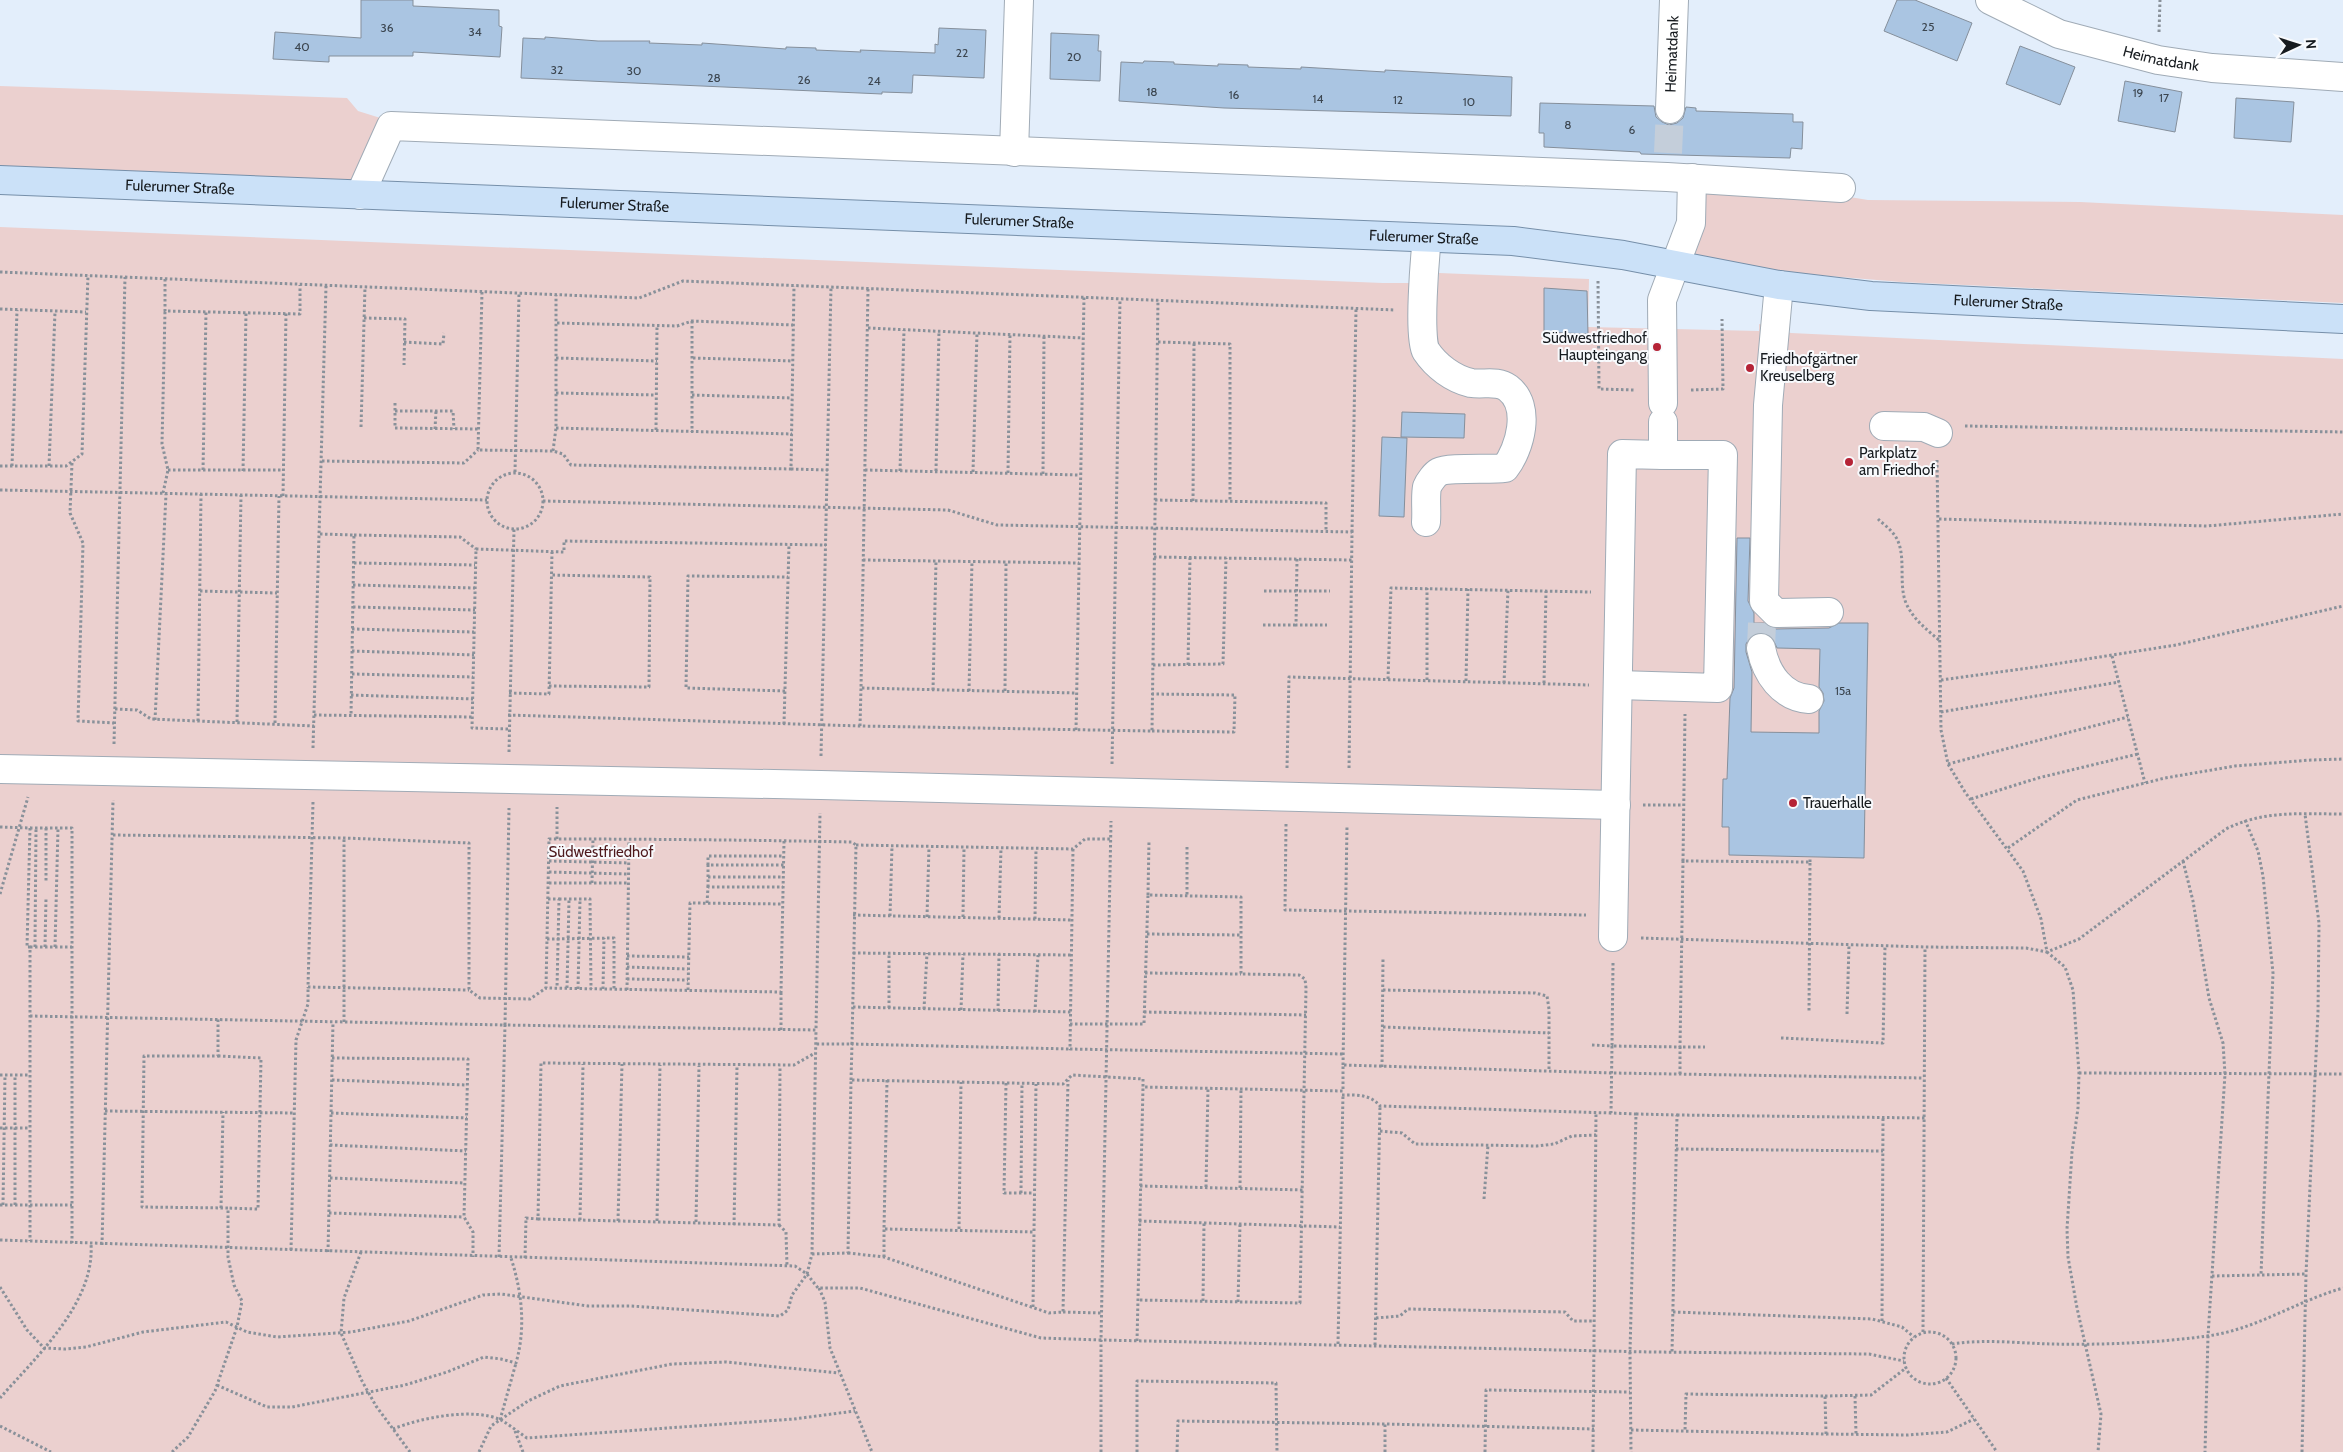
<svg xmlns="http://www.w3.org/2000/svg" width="2343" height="1452" viewBox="0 0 2343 1452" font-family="Cabin,sans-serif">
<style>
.green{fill:#ebd0cf}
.building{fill:#aac5e2;stroke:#858f9b;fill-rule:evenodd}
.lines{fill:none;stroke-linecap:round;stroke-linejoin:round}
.minor-tunnel{stroke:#c4ceda;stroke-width:28;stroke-dasharray:28 14;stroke-linecap:butt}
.minor-casing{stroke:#a0abb6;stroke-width:30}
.major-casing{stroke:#768fa9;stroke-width:30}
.path{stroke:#89919a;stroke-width:3;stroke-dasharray:2.5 2.5;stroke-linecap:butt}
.minor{stroke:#fff;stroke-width:28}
.major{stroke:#cbe1f8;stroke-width:28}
.poi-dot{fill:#b52336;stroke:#f8fafd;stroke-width:2}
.labels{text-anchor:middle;stroke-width:4;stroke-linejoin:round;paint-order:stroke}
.number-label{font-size:12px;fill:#3c4650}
.street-label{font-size:15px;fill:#171b1f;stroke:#f8fafd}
.poi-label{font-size:15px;fill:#171b1f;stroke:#f8fafd;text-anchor:start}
.park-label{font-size:15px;fill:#4f1a1d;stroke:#f8fafd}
</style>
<rect width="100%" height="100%" fill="#e3eefb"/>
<g class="green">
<polygon points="0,86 347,98 358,111 390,121 361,184 0,167"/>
<polygon points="1699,182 1813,191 1868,200 2080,202 2343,215 2343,303 1901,282 1781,272 1686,254"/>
<polygon points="0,227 1383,283 1438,283 1439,273 1589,279 1588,327 1759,331 1759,324 1791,333 2343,359 2343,1452 0,1452"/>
</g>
<g class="building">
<polygon points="361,0 413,0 413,6 499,10 499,26 502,27 500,57 413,52 413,56 329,56 329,62 273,59 275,32 361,38"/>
<polygon points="1897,0 1915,0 1972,23 1957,61 1884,31"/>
<polygon points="939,28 986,30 984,78 913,75 912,93 882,92 882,94 521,78 523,38 545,39 545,37 598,41 650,41 649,43 702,45 702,43 786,49 786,47 816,48 816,50 861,52 860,50 935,53 935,44 938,45"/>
<polygon points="1051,33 1099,35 1098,51 1101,51 1100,81 1050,79"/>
<polygon points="2020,46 2075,67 2060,105 2006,84"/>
<polygon points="1144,61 1174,62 1174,64 1218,66 1218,64 1248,65 1248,67 1301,69 1301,67 1385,72 1385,70 1512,77 1511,116 1224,108 1119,101 1121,62 1143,63"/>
<polygon points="2125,81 2182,92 2175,132 2118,121"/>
<polygon points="2236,98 2294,102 2291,142 2234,138"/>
<polygon points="1540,103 1654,106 1656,117 1662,122 1669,125 1677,123 1683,118 1686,107 1696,108 1696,111 1793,114 1793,122 1803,122 1802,149 1791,148 1790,158 1641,154 1640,152 1544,147 1544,133 1539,133"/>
<polygon points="1544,288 1587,291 1588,334 1544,332"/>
<polygon points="1402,412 1465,414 1464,438 1401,437"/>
<polygon points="1382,437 1407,438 1404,517 1379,516"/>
<path d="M1737,538H1750L1748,601L1754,613V623H1764L1776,629L1829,628L1839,623H1868L1864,858L1729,855V827H1722L1723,779H1727L1730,698L1734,688ZM1757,633H1765L1772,637L1777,648L1820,649L1819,687L1823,693L1824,701L1819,711V733L1751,732L1752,672L1746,652V644L1750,637Z"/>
</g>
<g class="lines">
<g class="minor-tunnel">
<polyline points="1668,153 1670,109"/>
<polyline points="1761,648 1762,623"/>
</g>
<g class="minor-casing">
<g id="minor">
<path id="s1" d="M1990,0L2059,34L2158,60L2212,68L2343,77"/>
<path id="s2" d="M1670,109L1674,0"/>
<polyline points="1014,152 1019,0"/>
<polyline points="360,195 391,126 1667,177 1841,188"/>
<polyline points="1779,285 1768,405 1764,601 1776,613 1829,612"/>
<polyline points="1663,403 1662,300 1691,223 1692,178"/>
<polyline points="1884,426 1924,427 1938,433"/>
<path d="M1426,522C1427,511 1425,497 1427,487C1429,482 1435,474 1439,472C1449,467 1491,470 1505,468C1520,449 1532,406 1508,388C1497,380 1484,385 1471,383C1453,379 1436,366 1426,351C1418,338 1425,256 1427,238"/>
<path d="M1761,648C1766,674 1782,697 1809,699"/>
<polyline points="1618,685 1718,688 1723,455 1663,455"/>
<polyline points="0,769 821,785 1616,805"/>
<polyline points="1613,937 1622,454 1663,455 1663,422"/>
</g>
</g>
<g class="major-casing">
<g id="major">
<path id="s3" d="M0,180L1513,241L1623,255L1779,285L1871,296L2343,319"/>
</g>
</g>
<g class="path">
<polyline points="2159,32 2160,0"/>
<polyline points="0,272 639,298 683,281 1395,310"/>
<polyline points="165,279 165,311 300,314 300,285"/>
<polyline points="1598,281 1599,389 1635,390"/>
<polyline points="868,289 861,688 1076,693"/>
<polyline points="482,292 478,450 553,451 563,454 571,465 791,469 794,286"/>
<polyline points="0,309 86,312"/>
<polyline points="364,318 405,319 404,365"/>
<polyline points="692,321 692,432"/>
<polyline points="557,323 677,326 692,321 793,325"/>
<polyline points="868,328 1083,338"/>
<polyline points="404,342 443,344 444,333"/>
<polyline points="1158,342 1230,344 1230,502"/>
<polyline points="556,358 657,361"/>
<polyline points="693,358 793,361"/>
<polyline points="1691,390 1723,389 1722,319"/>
<polyline points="556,393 656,395"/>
<polyline points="692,395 792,398"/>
<polyline points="395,403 395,428 479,429"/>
<polyline points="395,411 453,411 454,429"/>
<polyline points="1965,426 2343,432"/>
<polyline points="361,427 365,287"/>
<polyline points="556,428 792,434"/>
<polyline points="435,429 436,411"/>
<polyline points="656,430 657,326"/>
<polyline points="553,451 556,428 556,295"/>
<polyline points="1937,460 1941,730 1948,764 1965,792 2023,871 2041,919 2047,952 2065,967 2073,990 2079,1073 2078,1108 2072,1152 2067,1229 2068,1257 2077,1308 2101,1414 2098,1452"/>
<polyline points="322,461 464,463 478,450"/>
<polyline points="72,463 70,513 83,543 78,721 114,723"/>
<polyline points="0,466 66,466 82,454 88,275"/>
<polyline points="12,466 17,310"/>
<polyline points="49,466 55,312"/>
<polyline points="791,469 828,470"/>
<polyline points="168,470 283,470"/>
<polyline points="203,470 206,312"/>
<polyline points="865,470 1080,475"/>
<polyline points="243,471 246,313"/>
<polyline points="900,471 904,330"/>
<polyline points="936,471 939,331"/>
<polyline points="515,472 519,294"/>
<polyline points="973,472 977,333"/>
<polyline points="1008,473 1010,334"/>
<circle cx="515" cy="501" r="28"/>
<polyline points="1043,474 1044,336"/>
<polyline points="0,490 487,500"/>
<polyline points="163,493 168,470 162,444 165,311"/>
<polyline points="283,496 286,313"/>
<polyline points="1155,500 1326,503 1326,532"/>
<polyline points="543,501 948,510 997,525 1352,532 1349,770"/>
<polyline points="1193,501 1194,343"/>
<path d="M1878,519C1882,523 1888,527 1892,532C1909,550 1897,581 1906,603C1913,619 1926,629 1939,640"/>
<polyline points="1939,519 2207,526 2343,514"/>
<polyline points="1352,532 1356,309"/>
<polyline points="320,534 354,535 351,716"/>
<polyline points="354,535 460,537 476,549"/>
<polyline points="1154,557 1352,560"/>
<polyline points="1297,559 1296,625 1327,625"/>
<polyline points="863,560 1079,563"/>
<polyline points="354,563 475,565"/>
<polyline points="353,585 475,588"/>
<polyline points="200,591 277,593"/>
<polyline points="1264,591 1330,591"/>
<polyline points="353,607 475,610"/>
<polyline points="1263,625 1296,625"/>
<polyline points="352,629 474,632"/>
<polyline points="352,651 474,655"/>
<polyline points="2112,656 2145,783"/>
<polyline points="1153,665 1223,664 1226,558"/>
<polyline points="1188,665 1190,557"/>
<polyline points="352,674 473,677"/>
<polyline points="1388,679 1391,588 1591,592"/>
<polyline points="1427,680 1427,588"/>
<polyline points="1941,680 2036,667 2176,645 2343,606"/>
<polyline points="1466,681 1468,589"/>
<polyline points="1504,683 1508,590"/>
<polyline points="1544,683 1546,591"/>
<polyline points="549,686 649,687 650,577 551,575"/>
<polyline points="933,690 936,561"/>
<polyline points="785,691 686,688 688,576 788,577"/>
<polyline points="969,691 972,561"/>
<polyline points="1005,691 1006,562"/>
<polyline points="509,693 549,694 552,552"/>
<polyline points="351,695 473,699"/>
<polyline points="115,709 137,710 151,719 314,726"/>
<polyline points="1941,712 2119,682"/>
<polyline points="314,715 473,717"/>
<polyline points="508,715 860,726 1152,731 1158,300"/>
<polyline points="155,720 166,494"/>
<polyline points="198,721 201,494"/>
<polyline points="237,722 241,495"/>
<polyline points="275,723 279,496"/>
<polyline points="784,724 789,545"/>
<polyline points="860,726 861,688"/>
<polyline points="508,729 472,728 476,549 564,552 564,541 826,545"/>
<polyline points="1076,730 1084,297"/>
<polyline points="1152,731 1234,732 1235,695 1152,694"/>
<polyline points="114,744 125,277"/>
<polyline points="313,748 326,286"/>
<polyline points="509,752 514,529"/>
<polyline points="821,756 831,287"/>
<polyline points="1112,764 1120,299"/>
<polyline points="1948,764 2128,717"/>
<polyline points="1287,768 1289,677 1589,685"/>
<polyline points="1971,799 2038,778 2138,754"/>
<polyline points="313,802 308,987 469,990"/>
<polyline points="1643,805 1683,805"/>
<polyline points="2245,820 2258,851 2263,876 2273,973 2261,1275"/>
<polyline points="1286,824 1285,910 1586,915"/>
<polyline points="0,827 30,828 27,947 30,947 30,1241"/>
<polyline points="30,828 72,828 72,1243"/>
<polyline points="46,828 46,883"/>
<polyline points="113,835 344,838 469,843 469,990 480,998 530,999 546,988"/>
<polyline points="557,839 557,807"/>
<path d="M784,841L781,992L546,988L549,839C650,839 751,840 852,842L856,845L852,1044H816"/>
<polyline points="856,845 1073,849 1085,839 1111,839"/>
<polyline points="1187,847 1187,896"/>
<polyline points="2008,848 2077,800 2165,778 2235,766 2311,760 2343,759"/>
<polyline points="1073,849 1070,1049 1343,1054"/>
<polyline points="549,852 629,853"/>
<polyline points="549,861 629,863"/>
<polyline points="1683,861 1685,714"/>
<polyline points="2183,861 2193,901 2209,998 2223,1043 2225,1074 2208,1336 2205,1452"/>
<polyline points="1810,862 1810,857"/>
<polyline points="708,865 708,856 784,856"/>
<polyline points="549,872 628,874"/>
<polyline points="708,877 708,865 784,865"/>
<polyline points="549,883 629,883"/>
<polyline points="592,883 593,839"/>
<polyline points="708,887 708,877 783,877"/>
<polyline points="0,894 28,797"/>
<polyline points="1148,895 1149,840"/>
<polyline points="548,899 559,899 557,988"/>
<polyline points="559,899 590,899 591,989"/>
<polyline points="707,903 708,887 783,887"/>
<polyline points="853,915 1072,920"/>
<polyline points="890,916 892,846"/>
<polyline points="927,917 929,847"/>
<polyline points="963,917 964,848"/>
<polyline points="999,918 1001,848"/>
<polyline points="1035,919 1036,849"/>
<polyline points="1147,934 1241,935"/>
<path d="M1641,938L1925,947L2026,948L2047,952L2079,939L2226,829C2264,810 2301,814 2343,814"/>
<polyline points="547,939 614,938 614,990"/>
<polyline points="30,947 72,947"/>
<polyline points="35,947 36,828"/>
<polyline points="45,947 46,898"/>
<polyline points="55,947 58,828"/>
<polyline points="853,953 1071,955"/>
<polyline points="627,956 689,957"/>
<polyline points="1613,963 1612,1046 1680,1047 1683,861 1810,862 1809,1012"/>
<polyline points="627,967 688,969"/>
<polyline points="1145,973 1241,974"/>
<polyline points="627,979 688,980"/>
<polyline points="567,988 569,900"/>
<polyline points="578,989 580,899"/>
<polyline points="603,989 604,938"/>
<polyline points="627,990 629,840"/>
<polyline points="688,990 690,903 783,904"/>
<polyline points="1383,990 1535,993 1547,996 1549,1009 1549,1071"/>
<polyline points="853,1007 1071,1012"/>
<polyline points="889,1008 889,953"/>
<polyline points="924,1009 927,953"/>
<polyline points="961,1010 963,954"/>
<polyline points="998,1011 999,954"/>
<polyline points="1035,1012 1038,955"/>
<polyline points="1144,1012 1306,1015"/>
<polyline points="1847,1014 1849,945"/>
<polyline points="30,1016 505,1025 509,808"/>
<polyline points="344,1022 344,838"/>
<polyline points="1070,1024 1144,1024 1148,895 1241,897 1241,974 1299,975 1305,979 1306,988 1300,1303 1138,1300"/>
<polyline points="1383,1027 1549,1033"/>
<polyline points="781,1030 781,992"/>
<polyline points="1781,1038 1883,1043 1885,946"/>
<polyline points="1592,1045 1612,1046 1611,1113 1636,1114 1630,1352 1631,1452"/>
<polyline points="218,1056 261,1058 258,1209 228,1208"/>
<polyline points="332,1058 468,1059 464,1217 473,1232 473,1257"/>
<polyline points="1343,1065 1347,826"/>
<polyline points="1382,1067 1383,958"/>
<polyline points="2079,1073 2343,1074"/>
<polyline points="1680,1074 1680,1047 1705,1047"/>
<polyline points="0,1075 30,1075"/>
<polyline points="332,1080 467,1085"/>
<polyline points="851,1080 852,1044 1070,1049"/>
<polyline points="887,1080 884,1229 1034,1232 1036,1084"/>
<polyline points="1006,1083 1004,1193 1034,1193"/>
<path d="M1342,1095C1357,1095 1370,1094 1380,1106L1611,1113"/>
<polyline points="105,1111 295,1113"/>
<polyline points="331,1113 467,1118"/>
<polyline points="1636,1114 1677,1115 1672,1353"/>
<polyline points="1677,1115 1925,1118"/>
<polyline points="0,1128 30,1128"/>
<polyline points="1380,1131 1402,1133 1415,1144 1537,1146 1554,1144 1572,1136 1596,1135"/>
<polyline points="330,1145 466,1151"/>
<polyline points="1676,1149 1883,1151"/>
<polyline points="330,1178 465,1183"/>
<polyline points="1140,1186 1303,1190"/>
<polyline points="1206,1187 1208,1088"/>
<polyline points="1240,1188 1241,1089"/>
<polyline points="1021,1193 1022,1083"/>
<polyline points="1484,1199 1488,1145"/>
<polyline points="0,1205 72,1205"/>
<polyline points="3,1205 5,1075"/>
<polyline points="15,1205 15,1075"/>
<polyline points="221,1208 223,1112"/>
<polyline points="329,1213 464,1217"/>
<polyline points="538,1219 779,1225 780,1066"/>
<polyline points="580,1220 583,1064"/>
<polyline points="618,1221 622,1064"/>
<polyline points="657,1221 660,1065"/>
<polyline points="1139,1221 1340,1227"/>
<polyline points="696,1222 699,1066"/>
<polyline points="734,1225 737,1066"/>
<polyline points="779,1225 786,1232 787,1266"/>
<polyline points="959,1229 961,1082"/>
<polyline points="0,1240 795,1266 807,1274 818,1288 860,1288 1041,1338 1101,1340 1111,821"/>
<polyline points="102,1245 113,800"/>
<polyline points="291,1250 296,1040 308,1004 308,987"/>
<polyline points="328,1252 333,1022"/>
<polyline points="361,1252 344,1298 341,1333 362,1381 376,1406 410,1452"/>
<polyline points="848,1253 884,1257 1049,1313 1063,1312 1068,1080"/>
<polyline points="812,1254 848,1253 851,1080 1063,1084 1072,1075 1143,1079 1143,1087 1343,1091 1343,1065 1612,1073 1924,1078"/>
<polyline points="499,1257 505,1025 816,1030 820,813"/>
<polyline points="884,1257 884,1229"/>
<polyline points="525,1258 526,1218 538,1219 541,1063 794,1065 815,1053"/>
<polyline points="2212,1276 2306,1274"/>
<polyline points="0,1287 27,1330 44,1348 65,1349 86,1347 143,1332 226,1322 247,1332 277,1337 351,1332 409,1321 483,1295 501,1294 588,1306 631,1306 780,1316 788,1310 792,1295 807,1274 812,1254 816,1030"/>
<polyline points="819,1288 825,1302 830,1348 872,1452"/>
<polyline points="1203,1301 1204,1223"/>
<polyline points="1238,1302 1240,1224"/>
<polyline points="1033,1307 1034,1232"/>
<polyline points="1063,1312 1102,1313"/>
<polyline points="1673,1312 1872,1319 1902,1327 1914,1337"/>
<polyline points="1376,1318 1400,1316 1408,1309 1565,1312 1573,1321 1594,1321"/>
<polyline points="1882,1321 1883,1117"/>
<circle cx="1930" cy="1358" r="26"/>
<polyline points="1923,1332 1925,947"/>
<polyline points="1137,1341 1143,1087"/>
<polyline points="1338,1344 1343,1094"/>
<path d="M1952,1344C1984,1339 2019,1343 2051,1344C2101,1345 2158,1343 2207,1336C2255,1330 2297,1301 2343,1288"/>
<polyline points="1375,1345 1380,1106"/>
<polyline points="1946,1378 1997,1452"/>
<path d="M217,1385L267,1407H292L405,1385L447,1372L484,1357L501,1359L516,1363C526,1328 522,1292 511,1258"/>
<polyline points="1825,1396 1871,1395 1906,1368"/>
<polyline points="1855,1396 1856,1434"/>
<path d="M0,1398C36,1357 95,1303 91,1244"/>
<polyline points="500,1420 516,1363"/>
<polyline points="0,1426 51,1452"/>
<path d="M393,1429C420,1418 473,1407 501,1420C510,1425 518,1432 527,1438L794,1419L855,1411"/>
<polyline points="1631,1430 1826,1434 1825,1396 1686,1394 1685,1431"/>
<polyline points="515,1431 523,1452"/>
<polyline points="1826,1434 1907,1435 1947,1432 1974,1419"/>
<polyline points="172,1452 188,1437 215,1391 237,1327 242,1301 234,1285 228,1257 228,1208 142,1207 144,1056 218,1056 218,1018"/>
<polyline points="479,1452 491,1426 528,1401 560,1386 672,1364 726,1362 839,1373"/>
<polyline points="1101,1452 1101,1340 1651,1352 1869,1354 1904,1361"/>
<polyline points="1137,1452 1137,1381 1276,1383 1277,1452"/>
<polyline points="1177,1452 1178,1421 1385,1424"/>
<polyline points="1385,1452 1385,1424 1594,1429"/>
<polyline points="1485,1452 1486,1390 1630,1392"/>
<polyline points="1593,1452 1596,1112"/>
<polyline points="2302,1452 2306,1274 2318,1012 2319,923 2305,814"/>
</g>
<use href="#minor" class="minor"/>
<use href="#major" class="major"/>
</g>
<g class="poi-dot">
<circle cx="1657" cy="347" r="5"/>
<circle cx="1750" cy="368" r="5"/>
<circle cx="1849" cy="462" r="5"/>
<circle cx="1793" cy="803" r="5"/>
</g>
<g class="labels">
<g class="number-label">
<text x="1928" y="31">25</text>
<text x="387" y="32">36</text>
<text x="475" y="36">34</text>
<text x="302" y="51">40</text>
<text x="962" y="57">22</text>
<text x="1074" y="61">20</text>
<text x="557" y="74">32</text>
<text x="634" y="75">30</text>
<text x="714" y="82">28</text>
<text x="804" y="84">26</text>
<text x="874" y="85">24</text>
<text x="1152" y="96">18</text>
<text x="2138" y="97">19</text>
<text x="1234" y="99">16</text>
<text x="2164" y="102">17</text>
<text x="1318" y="103">14</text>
<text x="1398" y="104">12</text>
<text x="1469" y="106">10</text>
<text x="1568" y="129">8</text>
<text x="1632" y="134">6</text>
<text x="1843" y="695">15a</text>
</g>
<g class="street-label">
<text dy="5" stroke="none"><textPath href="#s2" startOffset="55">Heimatdank</textPath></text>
<text dy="5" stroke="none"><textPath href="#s1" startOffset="182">Heimatdank</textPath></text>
<text dy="5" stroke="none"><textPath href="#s3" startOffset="180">Fulerumer Straße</textPath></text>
<text dy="5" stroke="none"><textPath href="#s3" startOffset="615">Fulerumer Straße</textPath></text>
<text dy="5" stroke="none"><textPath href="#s3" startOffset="1020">Fulerumer Straße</textPath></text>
<text dy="5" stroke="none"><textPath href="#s3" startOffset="1425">Fulerumer Straße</textPath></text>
<text dy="5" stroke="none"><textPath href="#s3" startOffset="2014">Fulerumer Straße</textPath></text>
</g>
<g class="poi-label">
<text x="1647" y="343" text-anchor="end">Südwestfriedhof<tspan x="1647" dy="17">Haupteingang</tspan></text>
<text x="1760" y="364">Friedhofgärtner<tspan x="1760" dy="17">Kreuselberg</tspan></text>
<text x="1859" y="458">Parkplatz<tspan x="1859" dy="17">am Friedhof</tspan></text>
<text x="1803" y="808">Trauerhalle</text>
</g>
<g class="park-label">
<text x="601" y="857">Südwestfriedhof</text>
</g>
</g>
<g transform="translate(2298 45) rotate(86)" stroke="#f8fafd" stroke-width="4" paint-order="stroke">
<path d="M0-4L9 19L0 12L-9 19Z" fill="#171b1f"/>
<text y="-8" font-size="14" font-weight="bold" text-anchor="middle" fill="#171b1f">N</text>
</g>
</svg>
